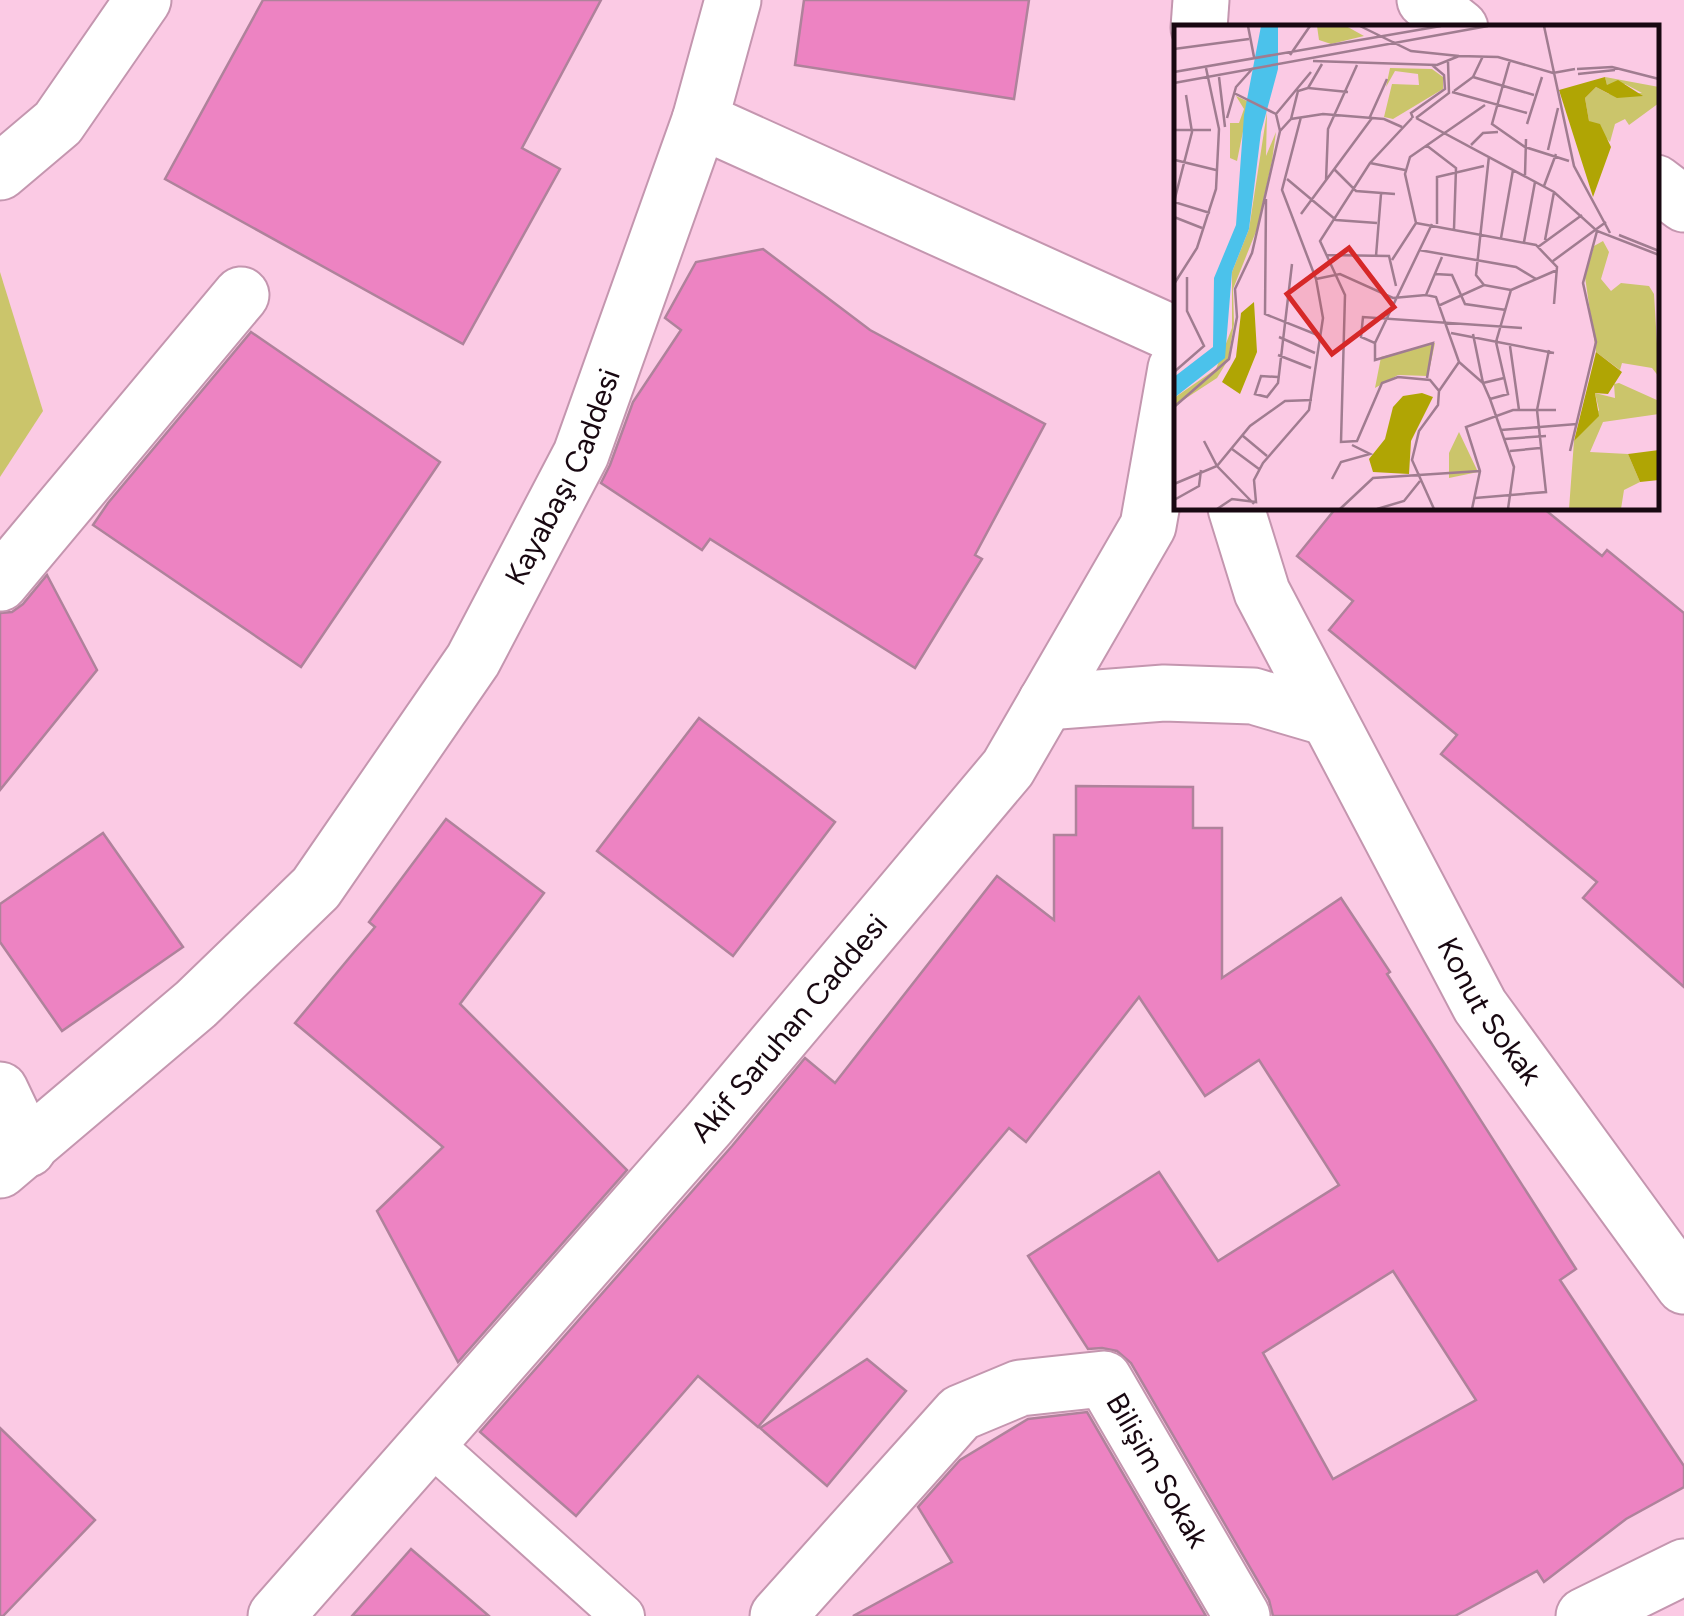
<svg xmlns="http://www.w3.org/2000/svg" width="1684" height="1616" viewBox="0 0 1684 1616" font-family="Figtree,sans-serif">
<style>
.green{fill:#cbc56b}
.building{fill:#ed83c2;stroke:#af829b;stroke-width:2.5;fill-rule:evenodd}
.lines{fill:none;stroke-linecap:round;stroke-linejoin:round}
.pedestrian-casing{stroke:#c496af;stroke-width:46}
.minor-casing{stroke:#c496af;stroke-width:59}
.tertiary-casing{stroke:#c496af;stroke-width:59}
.pedestrian{stroke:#fff;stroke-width:42}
.minor{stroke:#fff;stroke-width:55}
.tertiary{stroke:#fff;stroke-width:55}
.labels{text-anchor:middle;stroke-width:8;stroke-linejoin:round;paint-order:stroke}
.street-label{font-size:30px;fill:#180811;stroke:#fff9fc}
.inset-road{fill:none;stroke:#a07c90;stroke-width:2.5}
.view{fill:#d62828;fill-opacity:0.15;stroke:#d62828;stroke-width:5}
.inset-edge{fill:none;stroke:#180811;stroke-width:5}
</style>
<rect width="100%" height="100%" fill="#fbcae4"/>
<polygon class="green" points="0,272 43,411 0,477"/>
<g class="building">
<polygon points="263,0 601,0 522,148 560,169 463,344 165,179"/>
<polygon points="804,0 1029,0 1014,99 795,65"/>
<polygon points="763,249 870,330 1045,424 975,555 982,559 915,668 710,539 702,550 601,483 610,465 633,402 681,330 665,318 696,262"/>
<polygon points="251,332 440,462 301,667 93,525 108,503"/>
<polygon points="1336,508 1543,508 1602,556 1607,550 1684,613 1684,987 1583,898 1597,882 1441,754 1457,735 1329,630 1353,601 1297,556"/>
<polygon points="47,575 97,670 0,790 0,613 12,612 23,604"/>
<polygon points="699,718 835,822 733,956 597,851"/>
<path d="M1076,786L1193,787V828H1222V978L1341,898L1390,972L1387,974L1576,1269L1560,1280L1684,1466V1487L1626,1519L1544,1582L1537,1571L1455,1616H1273L1269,1600L1131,1363L1117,1351L1102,1348L1088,1349L1028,1256L1159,1172L1218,1261L1339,1185L1259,1060L1205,1096L1139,997L1026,1142L1009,1128L758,1427L698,1376L576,1516L480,1432L732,1146L805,1058L835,1083L997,876L1054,920V835H1076ZM1393,1271L1476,1400L1333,1479L1263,1353Z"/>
<polygon points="446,819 544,893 460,1004 627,1170 458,1362 377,1211 443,1147 295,1023 375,927 369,922"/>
<polygon points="103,833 183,947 62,1031 0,942 0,904"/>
<polygon points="867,1359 906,1391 827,1486 760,1428"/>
<polygon points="1087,1412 1206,1616 853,1616 952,1562 918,1507 960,1460 1028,1419"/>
<polygon points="0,1428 95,1520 3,1616 0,1616"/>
<polygon points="411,1549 489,1616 352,1616"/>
</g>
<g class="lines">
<g class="pedestrian-casing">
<polyline id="pedestrian" points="429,1442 623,1616"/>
</g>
<g class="minor-casing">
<g id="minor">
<polyline points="1425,0 1460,28"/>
<polyline points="700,120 733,0"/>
<polyline points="0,172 58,123 143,0"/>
<polyline points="1656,183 1684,204"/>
<path id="s1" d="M1236,508L1262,592L1480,1006L1684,1286"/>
<polyline points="0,583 241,295"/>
<polyline points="1046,702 1164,693 1253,696 1328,718"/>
<polyline points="0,1090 28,1149"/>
<path id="s2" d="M0,1170L196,1004L316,888L473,660L581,454L700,120L1176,335"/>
<path id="s3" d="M778,1616L960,1413L1020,1388L1104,1379L1242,1616"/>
<polyline points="1584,1616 1684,1567"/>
</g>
</g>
<g class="tertiary-casing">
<g id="tertiary">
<polyline points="1199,28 1201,0"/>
<path id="s4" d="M276,1616L708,1125L1008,768L1148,526L1176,368"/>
</g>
</g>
<use href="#pedestrian" class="pedestrian"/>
<use href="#minor" class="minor"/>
<use href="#tertiary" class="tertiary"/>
</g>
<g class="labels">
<g class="street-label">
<text dy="10" stroke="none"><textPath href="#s2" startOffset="905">Kayabaşı Caddesi</textPath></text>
<text dy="10" stroke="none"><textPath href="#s1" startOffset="565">Konut Sokak</textPath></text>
<text dy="10" stroke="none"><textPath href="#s4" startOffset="780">Akif Saruhan Caddesi</textPath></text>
<text dy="10" stroke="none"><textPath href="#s3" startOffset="528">Bilişim Sokak</textPath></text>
</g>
</g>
<g transform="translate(1174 25)">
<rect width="485" height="485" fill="#fbcae4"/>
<path d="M143,1H172L190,11L157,19L145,15ZM216,43L258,44L269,52V64L219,94L210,92L218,59L245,60L244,49L221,46L212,62ZM431,52L485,62V78L455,100L451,94L441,99L436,117L415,96L411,73L422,62L435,69L468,68L451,59L433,60ZM62,71L75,77L63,136L56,133V98H65L70,84ZM93,87L92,131L102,107L98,136L83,204L59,264L60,299L54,335L43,353L0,381V373L42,344L58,303V247L75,204ZM429,216L435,227L427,254L437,266L447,258L475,261L480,269L485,352L478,343L448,338L446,345L422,327L411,252L420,221ZM261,318L254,351L224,350L201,363L207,332ZM445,358L485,376V389L429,397L416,427L454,429L466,457L450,465L447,484H395L400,416L425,385L421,368L441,373L440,359ZM285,407L304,447L275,453V428Z" fill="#cbc56b"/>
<path d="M431,52L433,60L444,55L469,71L443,73L422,62L411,73L415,96L426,99L437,122L419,172L385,65ZM80,277L83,327L66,369L48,357L62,332L67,288ZM422,327L448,347L434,369L421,368L425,391L400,416ZM248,368L259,372L237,416L235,449L199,447L195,434L211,414L219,382L229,371ZM485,425V455L466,457L454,429Z" fill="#b0a504"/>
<path d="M87,1H104V44L87,107L75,204L58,247L51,333L0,373V352L39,322L40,253L62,200L70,90Z" fill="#4bc2eb"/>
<path class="inset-road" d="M74,1L80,32M186,1L237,26L285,31M370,1L400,141L436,208M0,24L75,14M116,30L136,1M285,31L324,32L379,48L401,44M336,35L318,99L351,122L395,136M139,36L263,40L285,31M148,39L134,63L174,67M403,44L438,42L485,54M0,47L267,1M404,49L441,45M45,52L51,102M299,52L360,70M0,58L314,1M280,66L299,52L309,31M278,67L353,88M60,68L102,89M12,70L18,107L0,177L36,188M127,92L108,165L142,254M53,93L62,62L79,43M238,93L196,138L146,216L171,270L167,417L183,416L208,358L224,352L256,355L265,366L264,380L245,406L238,435L260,484M239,93L237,88L271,64L270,50L258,40M242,93L380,167L423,206L485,230M242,93L275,68L274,37M117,94L124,66L134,63M195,94L213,54M353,99L368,52M0,105H37M106,106L117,94L149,89L210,94L228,102M252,120L282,143L280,204M297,120L309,108L324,107M374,125L384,83M1,135L42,145M196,138L231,145M161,145L182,166L221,169M351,150L352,114M113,154L162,195L203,198M152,156L154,104L183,40M370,161L382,129M92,174L91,289L146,311M127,189L198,93M0,192L28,203M242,198L362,220L383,242L380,279M263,199V152L310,141M445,210L485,226M327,213L339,145M371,215L380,167M350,217L361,157M364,222L408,190M245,225L342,242L362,254M153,230L215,231L222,261M202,231L207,169M218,235L242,198L231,149L236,132L311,80M379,236L432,197M261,249L278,250L291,279L332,285M0,259L23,223L42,164L45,104L32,43M310,260L302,250L315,131M252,270L262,272L285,337L309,358L316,374L340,442L334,484M252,270L268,232M264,281L310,260L337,265M277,308L380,328M299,309L309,358L330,353M105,312L141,328M201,318L258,199M336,321L345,385M104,330L137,343M0,347L30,321L13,286V252M104,352L87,351L81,369L93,372L104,358L118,239M253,353L259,318L201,335V318L187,312L189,292L348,303M265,366L285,337M316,374L334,369L322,317L337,265L383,245M0,382L55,334L63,292L61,264L78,228L106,106L102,89L137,47M327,405L403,399M69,411L93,431M331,414L372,411M30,416L43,441L80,479M58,424L85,444M336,426L366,423M396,426L422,317L409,258L423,206M158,454L167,437L196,429L178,420M0,459L43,441L76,401L111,376L138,375M301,473L372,467L363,385L375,325M0,475L25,461L27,445M43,484L58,474L82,477L80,455L89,438L135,385L149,293L142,254L166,249L219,273L252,270M166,484L199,453L306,446M203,484L230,476L246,456M298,484L306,446L292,402L339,385H382"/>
<path class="view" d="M175,223L220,282L158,329L113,269Z"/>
<rect width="485" height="485" class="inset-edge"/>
</g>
</svg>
